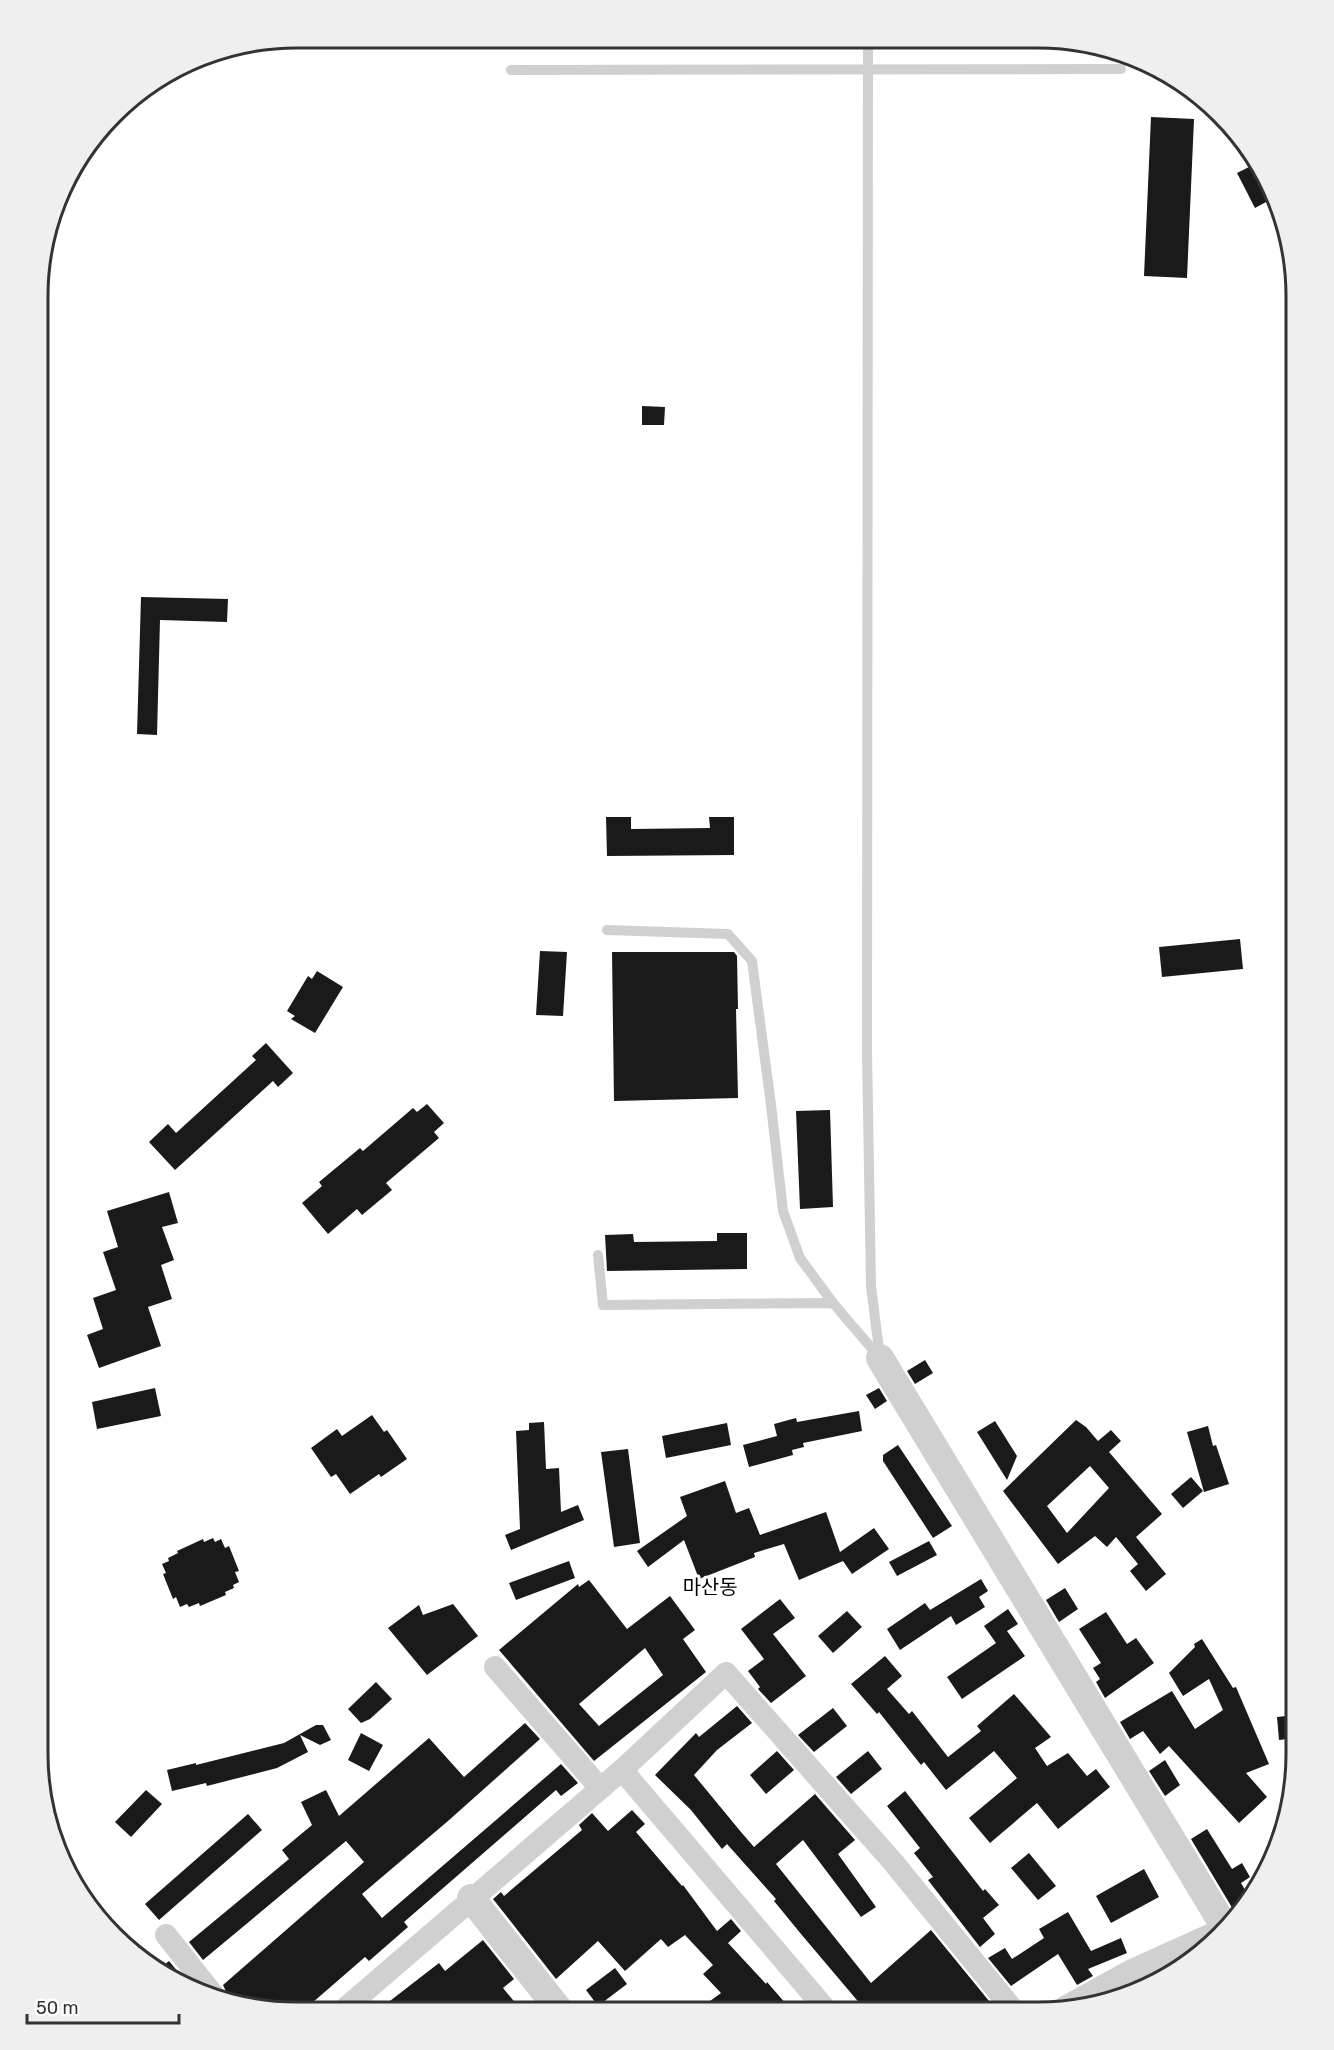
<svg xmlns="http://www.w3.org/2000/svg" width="1334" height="2050" viewBox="0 0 1334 2050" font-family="Rubik,'Noto Sans KR',sans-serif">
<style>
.building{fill:#1a1a1a;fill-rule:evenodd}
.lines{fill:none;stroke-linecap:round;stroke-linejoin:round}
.service{stroke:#d0d0d0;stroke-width:10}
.minor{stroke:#d0d0d0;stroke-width:22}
.tertiary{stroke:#d0d0d0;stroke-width:28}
.labels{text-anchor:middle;stroke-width:6;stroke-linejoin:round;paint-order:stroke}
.quarter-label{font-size:20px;fill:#000;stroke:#fff}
.rim{fill:none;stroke:#333;stroke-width:3}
</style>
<rect width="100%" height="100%" fill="#fff"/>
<g class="building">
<polygon points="1151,117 1194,119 1187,278 1144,276"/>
<polygon points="1257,163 1277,196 1255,208 1237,173"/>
<polygon points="642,406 665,407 664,425 642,425"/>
<polygon points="141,597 228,599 227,622 160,620 157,735 137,734"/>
<polygon points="606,817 631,817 631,829 710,828 709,817 734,817 734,855 607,856"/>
<polygon points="1240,939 1243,969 1162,977 1159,947"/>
<polygon points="540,951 567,952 563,1016 536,1015"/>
<polygon points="612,952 734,952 737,956 738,1009 736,1009 738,1098 614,1101"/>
<polygon points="317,971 343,987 315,1033 291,1019 295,1016 287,1011 308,976 312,979"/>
<polygon points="266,1043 293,1073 278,1087 273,1081 175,1170 149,1142 168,1124 176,1133 256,1060 252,1056"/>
<polygon points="427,1104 444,1123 434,1132 439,1138 386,1183 392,1190 362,1215 357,1209 328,1234 302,1203 322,1186 319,1182 360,1148 363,1151 413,1108 417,1112"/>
<polygon points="830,1110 833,1207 800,1209 796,1111"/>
<polygon points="169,1192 178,1223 162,1227 174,1260 161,1265 172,1299 148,1307 161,1346 99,1368 87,1335 103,1329 93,1298 116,1290 103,1252 118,1247 107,1211"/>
<polygon points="717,1233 747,1233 747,1269 607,1271 605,1235 633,1234 634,1242 717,1241"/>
<polygon points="925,1360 933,1373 915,1384 907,1371"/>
<polygon points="155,1388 161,1416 97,1429 92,1402"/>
<polygon points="879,1388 887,1401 875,1409 866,1395"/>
<polygon points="859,1411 862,1431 803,1443 804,1447 792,1450 793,1455 749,1467 743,1445 777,1436 774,1424 796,1418 797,1422"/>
<polygon points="372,1415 384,1432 387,1430 407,1459 381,1477 379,1474 350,1494 336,1474 331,1477 311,1448 337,1429 342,1436"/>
<path d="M1076,1420L1086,1427L1098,1441L1111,1430L1121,1441L1109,1452L1162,1514L1136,1537L1166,1574L1146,1591L1130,1571L1138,1564L1116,1537L1107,1547L1095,1536L1058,1564L1003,1491ZM1090,1466L1109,1488L1067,1533L1047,1506Z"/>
<polygon points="995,1421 1017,1456 1007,1480 977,1432"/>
<polygon points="544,1422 546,1469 559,1468 561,1512 578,1505 584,1520 511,1550 505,1535 520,1529 516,1431 529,1430 529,1423"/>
<polygon points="727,1423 731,1445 666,1458 662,1436"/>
<polygon points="1208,1426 1213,1446 1216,1445 1229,1484 1204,1492 1187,1432"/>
<polygon points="898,1445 952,1526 933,1538 883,1461 883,1455"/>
<polygon points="628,1449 640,1543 614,1547 601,1452"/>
<polygon points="1191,1477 1203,1491 1183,1508 1171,1494"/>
<polygon points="725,1481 736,1513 749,1508 760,1535 826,1512 840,1552 874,1528 889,1549 852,1574 843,1561 799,1580 784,1544 754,1553 755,1557 699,1579 684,1540 648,1567 637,1551 687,1516 680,1497"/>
<polygon points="213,1538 215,1542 221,1539 225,1548 229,1546 239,1571 235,1572 239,1582 233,1585 234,1588 225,1592 226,1595 200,1606 199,1603 189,1607 187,1604 180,1607 176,1597 173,1599 163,1574 166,1573 162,1564 169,1561 168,1558 178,1553 177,1551 203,1539 204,1542"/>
<polygon points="929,1541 937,1555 897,1576 889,1562"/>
<polygon points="569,1561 575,1578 516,1600 509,1583"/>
<polygon points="981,1579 988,1591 979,1597 985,1607 956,1625 951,1616 900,1650 887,1629 925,1603 930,1610"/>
<path d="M589,1580L627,1629L670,1596L695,1630L683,1639L706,1672L594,1761L499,1650L578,1584L579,1587ZM645,1648L663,1675L599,1726L579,1704Z"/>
<polygon points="1065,1588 1078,1609 1059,1622 1046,1600"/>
<polygon points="780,1599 795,1618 773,1634 806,1676 771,1703 758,1689 760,1687 748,1671 764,1659 741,1629"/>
<polygon points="453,1604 478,1636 427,1675 388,1628 419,1605 423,1615"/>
<polygon points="1008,1609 1018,1624 1007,1631 1025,1656 962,1699 947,1677 996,1643 984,1626"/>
<polygon points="847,1611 862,1627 833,1653 818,1636"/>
<polygon points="1106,1612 1127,1644 1136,1638 1154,1663 1105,1698 1096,1682 1100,1679 1093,1668 1101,1663 1079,1629"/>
<polygon points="1202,1639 1233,1688 1236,1687 1269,1764 1246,1773 1267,1797 1239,1823 1169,1746 1160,1754 1143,1731 1130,1739 1120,1722 1172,1691 1195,1729 1223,1710 1209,1679 1183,1696 1169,1673 1195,1647 1194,1644"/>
<polygon points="885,1656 902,1676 887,1689 909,1714 912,1711 948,1757 981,1731 977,1726 1014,1694 1051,1737 1035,1748 1047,1766 1068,1753 1087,1776 1096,1769 1110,1787 1058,1829 1037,1803 990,1843 969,1818 1017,1778 994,1751 946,1790 924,1762 921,1765 879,1712 877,1714 851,1684"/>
<polygon points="376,1682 392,1699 370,1719 361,1723 348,1709"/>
<polygon points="737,1706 752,1723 717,1750 694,1775 741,1832 754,1847 815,1794 855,1840 838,1854 876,1907 861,1917 803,1840 776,1864 871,1983 931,1930 998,2012 867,2012 801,1934 774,1901 776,1899 727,1844 722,1849 691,1810 655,1775 696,1733 699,1737"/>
<polygon points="833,1708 847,1726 814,1752 798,1735"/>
<polygon points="1296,1715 1296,1738 1279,1740 1277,1717"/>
<polygon points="525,1723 540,1739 448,1821 362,1894 382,1918 561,1764 578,1783 561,1796 556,1790 404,1922 408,1927 369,1961 365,1957 304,2010 262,2010 231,2002 223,1985 364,1862 346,1841 203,1960 189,1942 289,1859 282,1850 312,1825 301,1802 326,1790 339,1816 429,1738 464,1777"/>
<polygon points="316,1725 323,1725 331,1740 320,1745 300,1735 308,1752 277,1768 207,1786 206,1783 172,1791 167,1770 196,1763 196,1765 284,1743"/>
<polygon points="361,1733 383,1745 369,1771 348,1760"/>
<polygon points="777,1751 794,1770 766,1794 750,1775"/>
<polygon points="868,1751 882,1769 851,1794 836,1777"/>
<polygon points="1165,1760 1180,1785 1165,1796 1149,1771"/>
<polygon points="146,1790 162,1804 131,1837 115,1822"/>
<polygon points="905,1791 983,1891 985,1889 999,1905 983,1918 995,1934 980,1947 983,1951 928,1880 933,1877 914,1853 920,1848 887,1806"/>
<polygon points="632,1810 645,1824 636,1832 682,1886 683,1885 717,1931 731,1919 741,1931 728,1943 766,1984 767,1982 793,2012 695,2012 721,1993 703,1974 713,1965 685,1935 668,1947 661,1939 625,1971 598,1941 556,1979 493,1899 501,1892 504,1896 582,1830 579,1825 592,1813 608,1831"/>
<polygon points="248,1814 262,1830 159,1920 145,1904"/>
<polygon points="1207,1829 1232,1869 1242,1863 1250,1877 1241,1883 1251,1900 1237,1916 1191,1839"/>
<polygon points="1029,1853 1056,1886 1038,1900 1011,1868"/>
<polygon points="1144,1869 1159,1897 1111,1923 1096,1896"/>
<polygon points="1068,1912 1091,1951 1121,1938 1127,1953 1088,1969 1093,1976 1077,1985 1058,1954 1011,1986 988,1958 1005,1948 1012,1959 1044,1938 1039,1929"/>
<polygon points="483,1940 514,1979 503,1988 522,2011 377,2011 439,1963 445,1971"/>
<polygon points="169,1961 193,1990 158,1970"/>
<polygon points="615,1968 627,1984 598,2006 586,1990"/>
</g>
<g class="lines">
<g class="service">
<polyline points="868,39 867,1052 871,1286 880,1358"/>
<polyline points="511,70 1121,69"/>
<polyline points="607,930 728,934 752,961 771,1105 783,1211 800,1258 833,1303"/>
<polyline points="598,1255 603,1305 833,1303 880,1358"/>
</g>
<g class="minor">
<polyline points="495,1667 600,1788"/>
<polyline points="622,1770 828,2012"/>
<polyline points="166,1935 216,1998"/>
<polyline points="1065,2007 1132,1970 1227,1927"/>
<polyline points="342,2011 622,1770 726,1673 893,1862 1015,2012"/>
</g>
<g class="tertiary">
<polyline points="880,1358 1226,1929"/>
<polyline points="471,1898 560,2011"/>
</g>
</g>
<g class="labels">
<g class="quarter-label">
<text x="710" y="1594">마산동</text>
</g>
</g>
<path d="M0 0H1334V2050H0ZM296 48H1038A248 248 0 0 1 1286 296V1754A248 248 0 0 1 1038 2002H296A248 248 0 0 1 48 1754V296A248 248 0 0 1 296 48Z" fill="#efefef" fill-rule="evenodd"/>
<path class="rim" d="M296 48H1038A248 248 0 0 1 1286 296V1754A248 248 0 0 1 1038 2002H296A248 248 0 0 1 48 1754V296A248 248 0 0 1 296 48Z"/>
<path d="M27 2014v9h152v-9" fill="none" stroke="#333333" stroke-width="3"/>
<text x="36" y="2014" font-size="18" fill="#333333" stroke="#ffffff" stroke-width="4.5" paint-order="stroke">50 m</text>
</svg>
